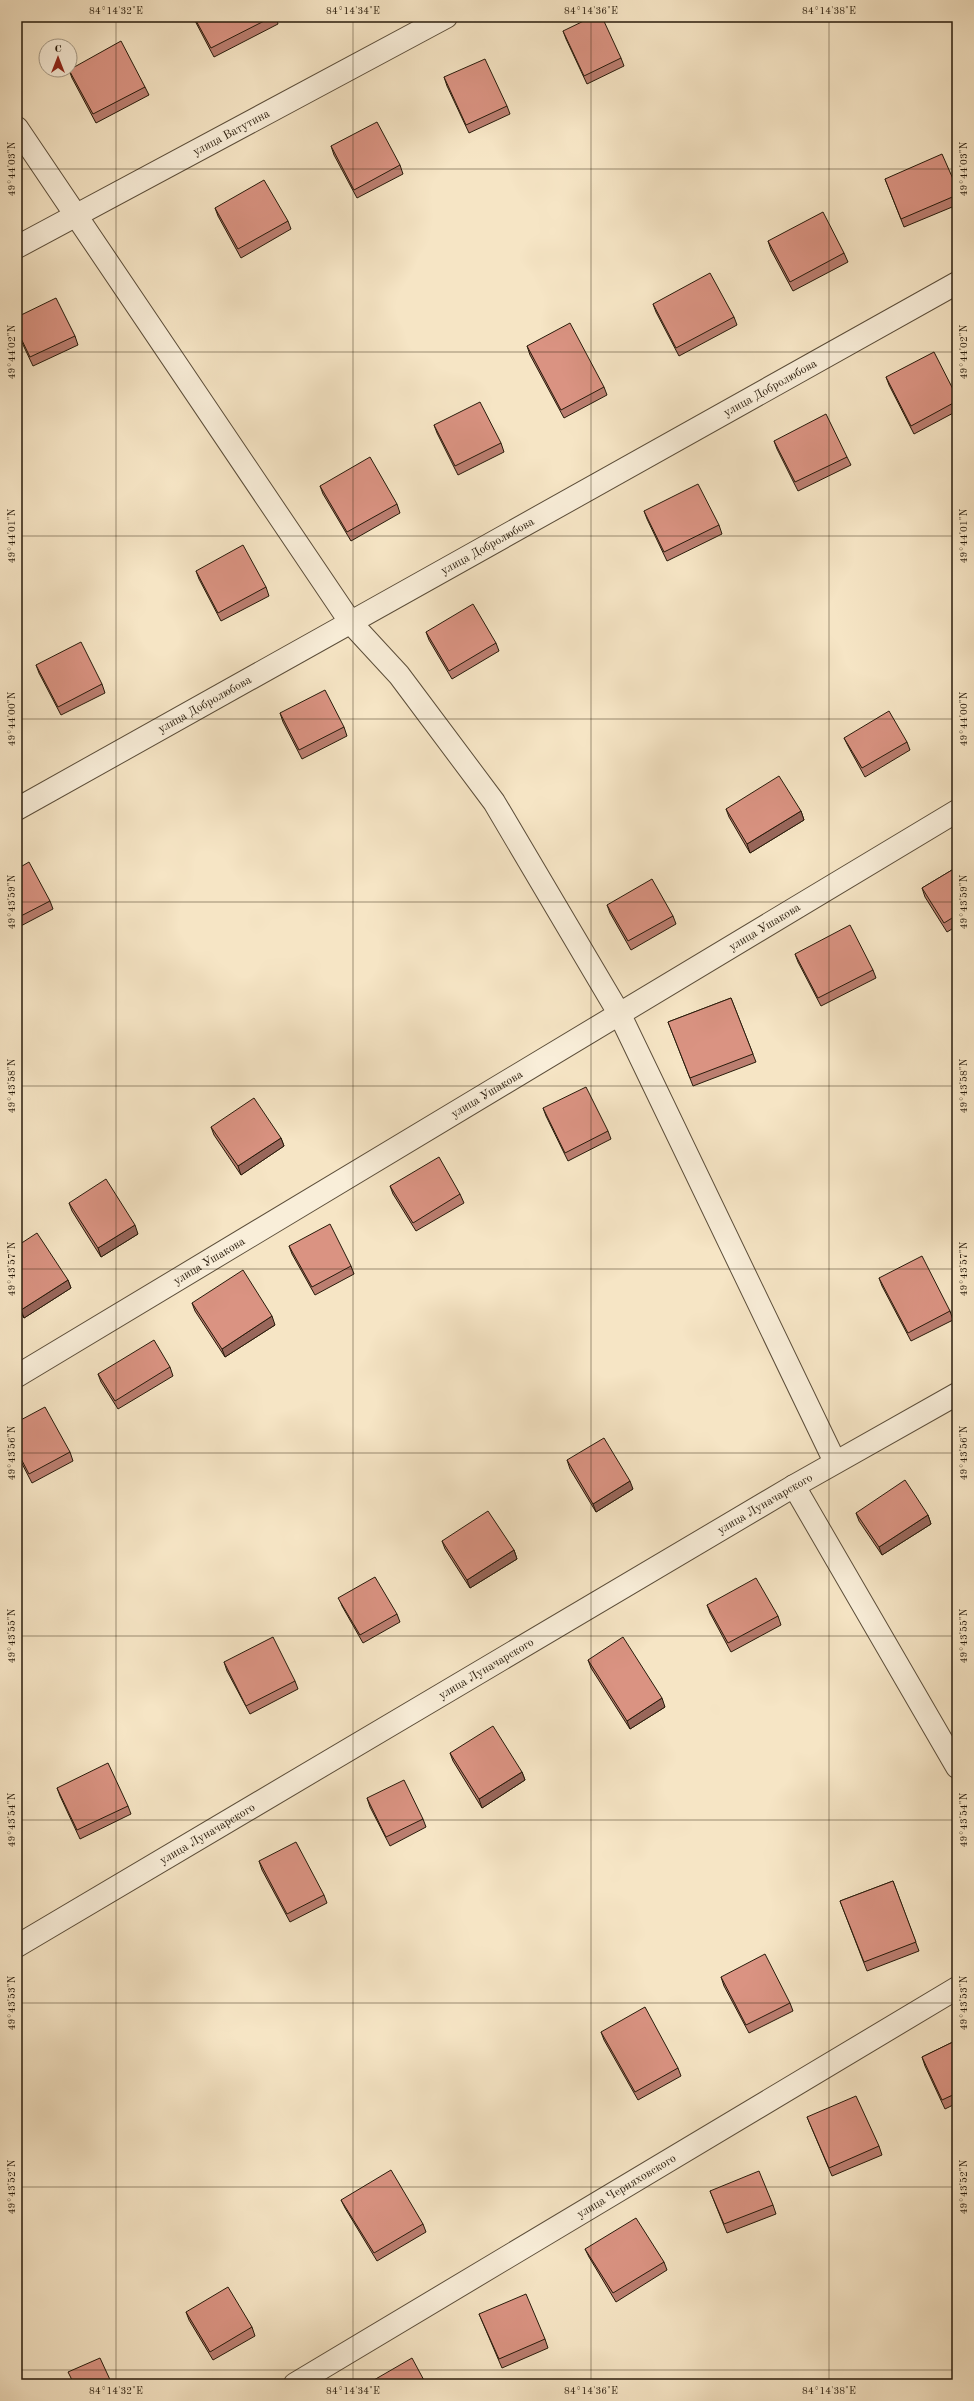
<svg xmlns="http://www.w3.org/2000/svg" width="974" height="2401" viewBox="0 0 974 2401" font-family="'Old Standard TT',serif">
<style>
.lines{fill:none;stroke-linecap:round;stroke-linejoin:round}
.minor-casing{stroke:#5c4e3a;stroke-width:24}
.minor{stroke:#f9eed9;stroke-width:22}
.wall{fill:#bb7e70;stroke:#281b0b}
.shaded-wall{fill:#99675b;stroke:#281b0b}
.building{fill:#da9382;stroke:#281b0b}
.ticks{fill:none;stroke:#281b0b;stroke-width:1;stroke-opacity:0.45}
.labels{text-anchor:middle;stroke-width:3.5;stroke-linejoin:round;paint-order:stroke}
.street-label{font-size:12px;fill:#281b0b;stroke:#f9eed9}
.neatline{fill:none;stroke:#281b0b;stroke-width:1.5}
.ticks-label{font-size:10px;text-anchor:middle;fill:#281b0b}
</style>
<rect width="100%" height="100%" fill="#f6e5c5"/>
<filter id="stains"><feTurbulence type="fractalNoise" baseFrequency=".005" numOctaves="4"/><feColorMatrix values="0 0 0 0 .2 0 0 0 0 .09 0 0 0 0 .02 0 0 0 .5 -.17"/></filter>
<radialGradient id="worn" r=".72"><stop offset=".6" stop-color="#630" stop-opacity="0"/><stop offset="1" stop-color="#630" stop-opacity=".3"/></radialGradient>
<g class="lines">
<g class="minor-casing">
<g id="minor">
<polyline points="17,128 351,623 399,675 494,802 620,1015 835,1462"/>
<path id="s1" d="M17,247L446,17"/>
<path id="s2" d="M17,809L957,283"/>
<path id="s3" d="M17,1376L957,811"/>
<polyline points="794,1486 957,1767"/>
<path id="s4" d="M17,1946L794,1486L957,1394"/>
<path id="s5" d="M295,2384L957,1988"/>
</g>
</g>
<use href="#minor" class="minor"/>
</g>
<g class="wall">
<polygon points="193,17 276,17 278,24 214,57"/>
<polygon points="563,31 621,58 624,66 587,84 566,39"/>
<polygon points="69,70 145,87 149,95 96,123 72,78"/>
<polygon points="444,77 507,106 510,114 469,133 447,86"/>
<polygon points="331,146 400,165 403,174 357,198 334,155"/>
<polygon points="885,179 957,188 957,205 904,227"/>
<polygon points="215,208 288,221 291,229 241,258 218,216"/>
<polygon points="768,241 844,253 848,262 793,291 771,250"/>
<polygon points="653,304 734,317 737,325 679,356 656,312"/>
<polygon points="17,317 75,336 78,345 33,366 17,332"/>
<polygon points="527,346 604,387 607,395 564,418 530,355"/>
<polygon points="886,377 957,397 957,411 914,434 889,385"/>
<polygon points="434,425 501,443 504,452 458,475 437,433"/>
<polygon points="774,441 847,457 851,465 798,491 777,449"/>
<polygon points="320,486 397,504 400,513 351,541 323,494"/>
<polygon points="644,511 719,525 722,534 667,561 647,519"/>
<polygon points="196,571 266,587 269,596 221,621 199,579"/>
<polygon points="426,632 496,643 499,651 452,679 429,640"/>
<polygon points="36,665 102,684 105,693 61,715 39,673"/>
<polygon points="280,713 344,727 347,736 302,759 283,722"/>
<polygon points="844,738 907,742 910,750 865,777 848,746"/>
<polygon points="726,809 801,811 804,820 750,853 729,817"/>
<polygon points="957,867 957,926 947,932 925,897 922,888"/>
<polygon points="17,869 50,901 53,909 17,928"/>
<polygon points="607,905 673,916 676,924 631,950 610,913"/>
<polygon points="795,954 873,970 876,978 821,1006 798,962"/>
<polygon points="731,998 756,1062 693,1086 668,1022"/>
<polygon points="543,1108 608,1131 611,1139 568,1161 546,1116"/>
<polygon points="211,1127 281,1138 284,1146 241,1175 214,1135"/>
<polygon points="390,1186 460,1194 464,1203 416,1231 393,1194"/>
<polygon points="69,1203 138,1234 101,1257 72,1211"/>
<polygon points="17,1246 68,1280 71,1288 24,1318 17,1307"/>
<polygon points="289,1246 351,1266 354,1274 315,1295 292,1254"/>
<polygon points="879,1278 950,1311 953,1320 911,1341 882,1286"/>
<polygon points="192,1303 275,1325 225,1357 195,1311"/>
<polygon points="170,1367 173,1376 118,1409 101,1382 98,1374"/>
<polygon points="17,1422 70,1452 73,1461 32,1483 17,1454"/>
<polygon points="567,1460 633,1489 596,1512 570,1469"/>
<polygon points="856,1513 928,1515 931,1524 882,1555 859,1521"/>
<polygon points="442,1541 514,1550 517,1559 470,1588 445,1549"/>
<polygon points="339,1598 397,1614 400,1622 363,1643 342,1606"/>
<polygon points="707,1605 778,1616 781,1625 731,1652 710,1613"/>
<polygon points="588,1660 665,1707 630,1729 591,1668"/>
<polygon points="224,1662 295,1681 298,1689 250,1714 227,1671"/>
<polygon points="450,1753 522,1772 525,1780 482,1808 453,1761"/>
<polygon points="57,1788 128,1806 131,1814 80,1839 60,1796"/>
<polygon points="367,1798 423,1819 426,1827 390,1846 370,1807"/>
<polygon points="259,1861 324,1895 327,1903 290,1922 262,1870"/>
<polygon points="893,1881 919,1951 867,1971 840,1901"/>
<polygon points="721,1977 790,2003 793,2011 749,2033 724,1986"/>
<polygon points="601,2032 678,2068 681,2076 638,2100 604,2040"/>
<polygon points="957,2040 957,2103 945,2109 925,2066 922,2057"/>
<polygon points="807,2117 879,2146 882,2155 832,2176"/>
<polygon points="710,2191 773,2205 776,2214 727,2233"/>
<polygon points="341,2200 423,2224 426,2232 377,2261 345,2208"/>
<polygon points="585,2249 664,2262 667,2270 616,2302 589,2257"/>
<polygon points="186,2312 252,2327 255,2336 213,2360 189,2320"/>
<polygon points="479,2314 545,2339 548,2348 502,2368"/>
</g>
<g class="shaded-wall">
<polygon points="801,811 804,820 750,853 747,844"/>
<polygon points="281,1138 284,1146 241,1175 238,1166"/>
<polygon points="135,1225 138,1234 101,1257 98,1248"/>
<polygon points="68,1280 71,1288 24,1318 21,1310"/>
<polygon points="272,1316 275,1325 225,1357 222,1349"/>
<polygon points="630,1481 633,1489 596,1512 593,1504"/>
<polygon points="928,1515 931,1524 882,1555 879,1547"/>
<polygon points="514,1550 517,1559 470,1588 467,1580"/>
<polygon points="662,1698 665,1707 630,1729 627,1721"/>
<polygon points="522,1772 525,1780 482,1808 479,1799"/>
</g>
<g class="building">
<polygon points="194,17 272,17 211,48"/>
<polygon points="592,17 602,17 621,58 584,76 563,31"/>
<polygon points="121,41 145,87 93,114 69,70"/>
<polygon points="485,59 507,106 466,125 444,77"/>
<polygon points="377,122 400,165 354,190 331,146"/>
<polygon points="942,154 957,188 957,195 901,219 885,179"/>
<polygon points="264,180 288,221 238,249 215,208"/>
<polygon points="823,212 844,253 790,282 768,241"/>
<polygon points="710,273 734,317 676,348 653,304"/>
<polygon points="56,298 75,336 30,357 17,330 17,317"/>
<polygon points="570,323 604,387 561,410 527,346"/>
<polygon points="934,352 957,397 957,401 911,426 886,377"/>
<polygon points="480,402 501,443 455,466 434,425"/>
<polygon points="826,414 847,457 795,482 774,441"/>
<polygon points="370,457 397,504 347,532 320,486"/>
<polygon points="698,484 719,525 664,552 644,511"/>
<polygon points="243,545 266,587 218,613 196,571"/>
<polygon points="473,604 496,643 449,671 426,632"/>
<polygon points="81,642 102,684 58,707 36,665"/>
<polygon points="325,690 344,727 299,750 280,713"/>
<polygon points="889,711 907,742 862,768 844,738"/>
<polygon points="779,776 801,811 747,844 726,809"/>
<polygon points="29,862 50,901 17,918 17,869"/>
<polygon points="957,867 957,915 944,923 922,888"/>
<polygon points="652,879 673,916 628,941 607,905"/>
<polygon points="850,925 873,970 818,998 795,954"/>
<polygon points="731,998 753,1054 690,1078 668,1022"/>
<polygon points="586,1087 608,1131 565,1153 543,1108"/>
<polygon points="254,1098 281,1138 238,1166 211,1127"/>
<polygon points="439,1157 460,1194 413,1223 390,1186"/>
<polygon points="106,1179 135,1225 98,1248 69,1203"/>
<polygon points="330,1224 351,1266 312,1287 289,1246"/>
<polygon points="37,1233 68,1280 21,1310 17,1304 17,1246"/>
<polygon points="922,1256 950,1311 908,1333 879,1278"/>
<polygon points="243,1270 272,1316 222,1349 192,1303"/>
<polygon points="154,1340 170,1367 115,1401 98,1374"/>
<polygon points="45,1407 70,1452 29,1474 17,1451 17,1422"/>
<polygon points="604,1438 630,1481 593,1504 567,1460"/>
<polygon points="905,1480 928,1515 879,1547 856,1513"/>
<polygon points="488,1511 514,1550 467,1580 442,1541"/>
<polygon points="375,1577 397,1614 360,1635 338,1598"/>
<polygon points="756,1578 778,1616 728,1643 707,1605"/>
<polygon points="273,1637 295,1681 246,1706 224,1662"/>
<polygon points="623,1637 662,1698 627,1721 588,1660"/>
<polygon points="493,1726 522,1772 479,1799 450,1753"/>
<polygon points="108,1763 128,1806 77,1830 57,1788"/>
<polygon points="404,1780 423,1819 386,1837 367,1798"/>
<polygon points="296,1842 324,1895 287,1914 259,1861"/>
<polygon points="893,1881 916,1942 864,1962 840,1901"/>
<polygon points="765,1954 790,2003 746,2025 721,1977"/>
<polygon points="645,2007 678,2068 635,2092 601,2032"/>
<polygon points="957,2040 957,2093 942,2100 922,2057"/>
<polygon points="856,2096 879,2146 829,2168 807,2117"/>
<polygon points="391,2170 423,2224 374,2253 341,2200"/>
<polygon points="759,2171 773,2205 724,2224 710,2191"/>
<polygon points="636,2218 664,2262 613,2293 585,2249"/>
<polygon points="228,2287 252,2327 210,2352 186,2312"/>
<polygon points="526,2294 545,2339 499,2359 479,2314"/>
<polygon points="100,2358 112,2384 74,2384 68,2372"/>
<polygon points="412,2358 426,2384 367,2384"/>
</g>
<path class="ticks" d="M116,17V2384M353,17V2384M591,17V2384M829,17V2384M17,169H957M17,352H957M17,536H957M17,719H957M17,902H957M17,1086H957M17,1269H957M17,1453H957M17,1636H957M17,1820H957M17,2003H957M17,2187H957M17,2370H957"/>
<g class="labels">
<g class="street-label">
<text dy="4" stroke="none"><textPath href="#s1" startOffset="243">улица Ватутина</textPath></text>
<text dy="4" stroke="none"><textPath href="#s2" startOffset="863">улица Добролюбова</textPath></text>
<text dy="4" stroke="none"><textPath href="#s2" startOffset="539">улица Добролюбова</textPath></text>
<text dy="4" stroke="none"><textPath href="#s2" startOffset="215">улица Добролюбова</textPath></text>
<text dy="4" stroke="none"><textPath href="#s3" startOffset="872">улица Ушакова</textPath></text>
<text dy="4" stroke="none"><textPath href="#s3" startOffset="548">улица Ушакова</textPath></text>
<text dy="4" stroke="none"><textPath href="#s3" startOffset="224">улица Ушакова</textPath></text>
<text dy="4" stroke="none"><textPath href="#s4" startOffset="869">улица Луначарского</textPath></text>
<text dy="4" stroke="none"><textPath href="#s4" startOffset="545">улица Луначарского</textPath></text>
<text dy="4" stroke="none"><textPath href="#s4" startOffset="221">улица Луначарского</textPath></text>
<text dy="4" stroke="none"><textPath href="#s5" startOffset="386">улица Черняховского</textPath></text>
</g>
</g>
<rect width="974" height="2401" fill="none" stroke="#f6e5c5" stroke-width="44"/>
<g transform="translate(58 58)"><circle r="19" fill="#f9eed9" stroke="#a59a87"/>
<path d="M0-3L7 15L0 10L-7 15Z" fill="#8f2418"/>
<text y="-6" font-size="11" font-weight="bold" text-anchor="middle" fill="#281b0b">С</text>
</g>
<rect x="22" y="22" width="930" height="2357" class="neatline"/>
<g class="ticks-label">
<text x="116" y="14">84°14'32"E</text>
<text x="353" y="14">84°14'34"E</text>
<text x="591" y="14">84°14'36"E</text>
<text x="829" y="14">84°14'38"E</text>
<text transform="translate(11 169) rotate(-90)" y="4">49°44'03"N</text>
<text transform="translate(963 169) rotate(-90)" y="4">49°44'03"N</text>
<text transform="translate(11 352) rotate(-90)" y="4">49°44'02"N</text>
<text transform="translate(963 352) rotate(-90)" y="4">49°44'02"N</text>
<text transform="translate(11 536) rotate(-90)" y="4">49°44'01"N</text>
<text transform="translate(963 536) rotate(-90)" y="4">49°44'01"N</text>
<text transform="translate(11 719) rotate(-90)" y="4">49°44'00"N</text>
<text transform="translate(963 719) rotate(-90)" y="4">49°44'00"N</text>
<text transform="translate(11 902) rotate(-90)" y="4">49°43'59"N</text>
<text transform="translate(963 902) rotate(-90)" y="4">49°43'59"N</text>
<text transform="translate(11 1086) rotate(-90)" y="4">49°43'58"N</text>
<text transform="translate(963 1086) rotate(-90)" y="4">49°43'58"N</text>
<text transform="translate(11 1269) rotate(-90)" y="4">49°43'57"N</text>
<text transform="translate(963 1269) rotate(-90)" y="4">49°43'57"N</text>
<text transform="translate(11 1453) rotate(-90)" y="4">49°43'56"N</text>
<text transform="translate(963 1453) rotate(-90)" y="4">49°43'56"N</text>
<text transform="translate(11 1636) rotate(-90)" y="4">49°43'55"N</text>
<text transform="translate(963 1636) rotate(-90)" y="4">49°43'55"N</text>
<text transform="translate(11 1820) rotate(-90)" y="4">49°43'54"N</text>
<text transform="translate(963 1820) rotate(-90)" y="4">49°43'54"N</text>
<text transform="translate(11 2003) rotate(-90)" y="4">49°43'53"N</text>
<text transform="translate(963 2003) rotate(-90)" y="4">49°43'53"N</text>
<text transform="translate(11 2187) rotate(-90)" y="4">49°43'52"N</text>
<text transform="translate(963 2187) rotate(-90)" y="4">49°43'52"N</text>
<text x="116" y="2394">84°14'32"E</text>
<text x="353" y="2394">84°14'34"E</text>
<text x="591" y="2394">84°14'36"E</text>
<text x="829" y="2394">84°14'38"E</text>
</g>
<rect width="100%" height="100%" filter="url(#stains)"/>
<rect width="100%" height="100%" fill="url(#worn)"/>
</svg>
